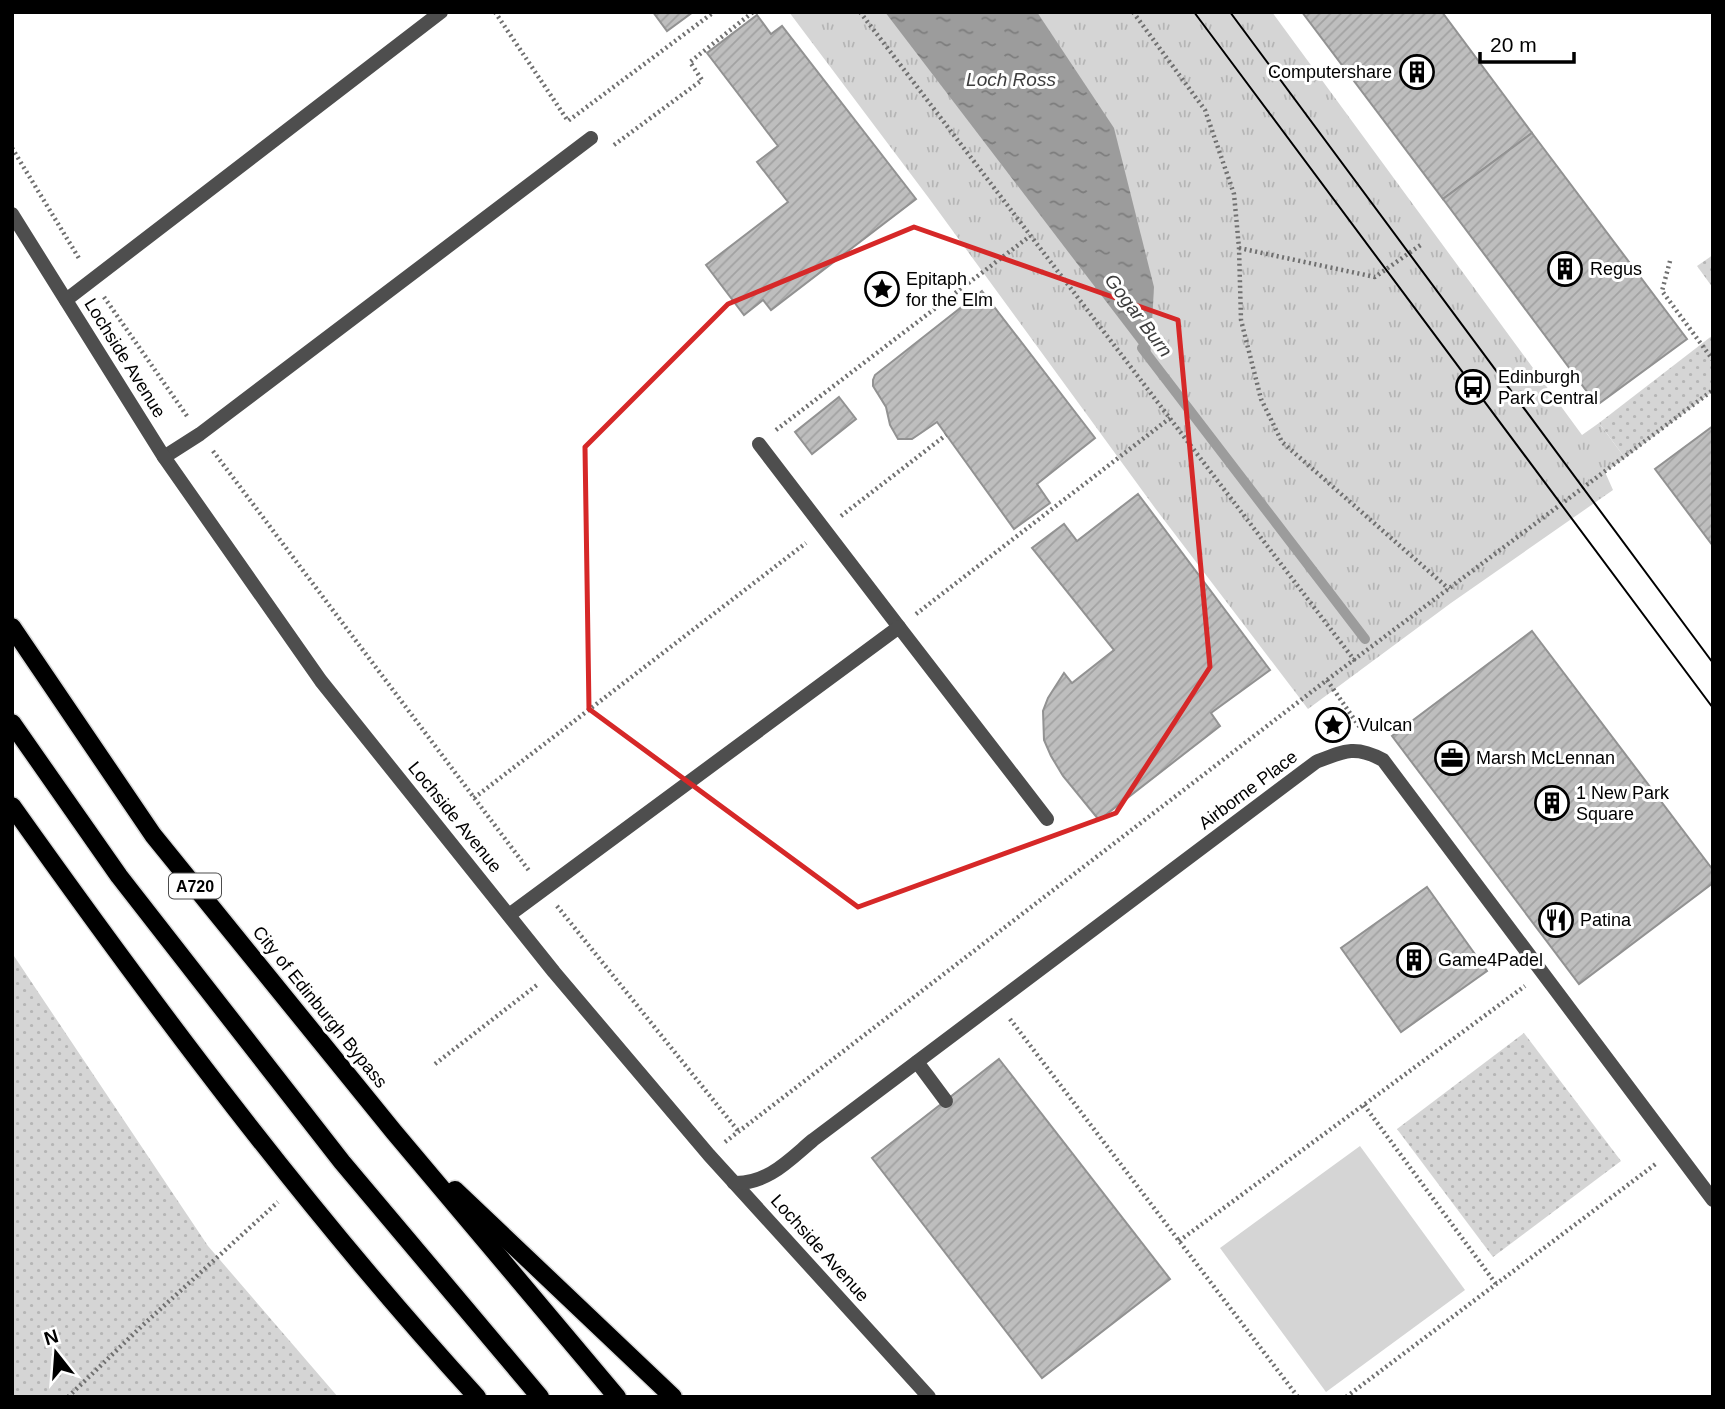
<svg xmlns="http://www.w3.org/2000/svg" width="1725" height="1409" viewBox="0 0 1725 1409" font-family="Arial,sans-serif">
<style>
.grass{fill:url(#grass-dots)}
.park{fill:url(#park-tufts)}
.garden{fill:#d5d5d5}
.water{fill:url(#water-ripples)}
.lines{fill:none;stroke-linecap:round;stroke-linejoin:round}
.stream{stroke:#9c9c9c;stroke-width:10}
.building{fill:url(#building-hatch);stroke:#929292;stroke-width:2}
.primary-casing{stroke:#dbdbdb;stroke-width:21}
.path{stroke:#707070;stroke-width:4.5;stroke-dasharray:2 3.5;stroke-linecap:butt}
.lane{stroke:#4e4e4e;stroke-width:14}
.street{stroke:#4e4e4e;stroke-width:14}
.primary{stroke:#000;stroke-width:18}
.tram{stroke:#000;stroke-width:2}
.marked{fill:none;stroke:#d62828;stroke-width:5;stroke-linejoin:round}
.labels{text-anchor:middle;stroke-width:6;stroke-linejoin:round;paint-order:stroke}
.shield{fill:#fff;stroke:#4c4c4c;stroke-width:2}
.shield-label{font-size:16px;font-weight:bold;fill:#000}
.poi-label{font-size:18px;fill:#000;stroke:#fff;text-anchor:start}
.street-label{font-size:18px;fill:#000;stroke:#fff}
.water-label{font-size:19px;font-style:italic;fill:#3d3d3d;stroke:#fff}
</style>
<defs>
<pattern id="grass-dots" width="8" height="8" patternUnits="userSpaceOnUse" patternTransform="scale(1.75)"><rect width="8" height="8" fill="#d5d5d5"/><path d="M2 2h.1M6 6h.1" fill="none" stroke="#b5b5b5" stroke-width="1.8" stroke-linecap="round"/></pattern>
<pattern id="park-tufts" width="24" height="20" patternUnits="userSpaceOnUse" patternTransform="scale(1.75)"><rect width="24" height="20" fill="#d5d5d5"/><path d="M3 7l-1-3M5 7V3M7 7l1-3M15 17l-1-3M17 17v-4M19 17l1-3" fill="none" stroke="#b5b5b5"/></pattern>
<pattern id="water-ripples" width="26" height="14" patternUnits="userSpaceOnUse" patternTransform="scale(1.75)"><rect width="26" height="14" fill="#9c9c9c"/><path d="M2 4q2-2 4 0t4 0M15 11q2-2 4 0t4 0" fill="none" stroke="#7d7d7d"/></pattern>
<pattern id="building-hatch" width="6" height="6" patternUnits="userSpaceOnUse" patternTransform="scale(1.75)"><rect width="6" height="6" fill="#bebebe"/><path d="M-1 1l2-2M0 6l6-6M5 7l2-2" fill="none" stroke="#a2a2a2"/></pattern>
</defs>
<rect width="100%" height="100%" fill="#fff"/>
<g class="grass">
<polygon points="1713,255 1713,288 1697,266"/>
<polygon points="1713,335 1713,391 1625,458 1599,423"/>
<polygon points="12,953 208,1246 338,1397 12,1397"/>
<polygon points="1524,1033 1621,1161 1493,1257 1397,1129"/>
</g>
<polygon class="park" points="789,12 1272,12 1582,435 1599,423 1625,458 1605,472 1613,490 1451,603 1308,709 1155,508 928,197"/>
<polygon class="garden" points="1360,1146 1465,1290 1326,1392 1220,1248"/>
<polygon class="water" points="885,12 1037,12 1039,15 1114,128 1154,287 1150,359"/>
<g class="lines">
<polyline class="stream" points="1142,348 1365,639"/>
</g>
<g class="building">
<polygon points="653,12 693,12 667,31"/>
<polygon points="1302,12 1442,12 1532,133 1443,199"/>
<polygon points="757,15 771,34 782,26 916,199 771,310 763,300 744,315 706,265 788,202 757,162 778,146 707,53"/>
<polygon points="1532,133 1687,339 1597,405 1443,199"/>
<polygon points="982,291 1095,438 1037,484 1050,503 1014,529 937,422 912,439 898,439 890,425 886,407 873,386 873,380 875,375"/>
<polygon points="839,397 856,419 812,454 795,432"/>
<polygon points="1713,426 1713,546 1655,469"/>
<polygon points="1138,494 1270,670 1211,713 1220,726 1099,820 1063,776 1051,756 1044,740 1043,711 1048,698 1064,673 1072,683 1114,650 1032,548 1064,524 1077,541"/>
<polygon points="1532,631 1713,870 1713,883 1579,984 1392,736"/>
<polygon points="1427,887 1487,971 1401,1032 1341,948"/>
<polygon points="999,1059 1170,1279 1042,1378 872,1158"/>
</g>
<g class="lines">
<g class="primary-casing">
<g id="primary">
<polyline points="12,627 153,835 394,1132 617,1397"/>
<polyline points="12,723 119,876 342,1162 540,1397"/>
<path d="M12,806C157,1010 308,1212 477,1397"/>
<polyline points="455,1190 673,1397"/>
</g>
</g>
<g class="path">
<polyline points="495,12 568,121 714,12"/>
<polyline points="860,12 1355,661"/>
<polyline points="1133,12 1205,110 1234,194 1239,248 1241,320 1261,399 1282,442 1449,589"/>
<polyline points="614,145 702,80 690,62 753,12"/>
<polyline points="12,148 80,260"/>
<polyline points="1239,248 1375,277 1422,244"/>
<polyline points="1670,261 1662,291 1713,360"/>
<polyline points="104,297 187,416"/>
<polyline points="776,430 1030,236"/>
<polyline points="213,451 530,872"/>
<polyline points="841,516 946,435"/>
<polyline points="916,614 1170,418"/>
<polyline points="1327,680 1361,729"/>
<polyline points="474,798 806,543"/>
<polyline points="557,906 739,1132"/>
<polyline points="1010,1019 1298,1397"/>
<polyline points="435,1064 537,985"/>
<polyline points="1364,1105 1496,1284"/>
<polyline points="725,1142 1327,680 1713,390"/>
<polyline points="1179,1241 1525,986"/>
<polyline points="68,1397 144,1324 278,1202"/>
<polyline points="1346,1397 1657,1163"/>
</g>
<g class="lane">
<polyline points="66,300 441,12"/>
<polyline points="759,444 899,627"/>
<polyline points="164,457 200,434 591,138"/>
<polyline points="509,915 899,627 1047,819"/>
</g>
<g class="street">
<polyline points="12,214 164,457 321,681 554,972 709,1155 929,1397"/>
<polyline points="917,1062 946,1101"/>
<path d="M734,1183C768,1184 789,1160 813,1140L1316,762C1344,751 1355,745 1383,760L1713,1200"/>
</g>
<use href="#primary" class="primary"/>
<g class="tram">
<polyline points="1194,12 1713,708"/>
<polyline points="1230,12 1713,663"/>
</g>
</g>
<path class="marked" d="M914,227L1178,320L1210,667L1116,813L858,907L589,709L585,447L728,304Z"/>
<defs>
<g id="building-ring" transform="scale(1.75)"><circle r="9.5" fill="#fff" stroke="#000" stroke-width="1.5"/><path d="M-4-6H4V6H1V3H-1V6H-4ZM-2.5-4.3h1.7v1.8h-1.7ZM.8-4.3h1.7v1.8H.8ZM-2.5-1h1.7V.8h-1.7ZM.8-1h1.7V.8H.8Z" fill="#000"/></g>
<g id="sight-ring" transform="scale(1.75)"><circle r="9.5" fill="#fff" stroke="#000" stroke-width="1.5"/><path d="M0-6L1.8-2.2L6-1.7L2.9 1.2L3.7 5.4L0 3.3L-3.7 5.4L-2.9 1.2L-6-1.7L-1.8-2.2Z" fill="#000"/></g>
<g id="bus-ring" transform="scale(1.75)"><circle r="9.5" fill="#fff" stroke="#000" stroke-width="1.5"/><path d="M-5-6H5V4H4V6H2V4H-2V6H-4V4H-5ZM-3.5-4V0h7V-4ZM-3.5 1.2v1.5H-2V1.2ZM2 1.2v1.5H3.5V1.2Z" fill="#000"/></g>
<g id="office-ring" transform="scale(1.75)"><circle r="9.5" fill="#fff" stroke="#000" stroke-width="1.5"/><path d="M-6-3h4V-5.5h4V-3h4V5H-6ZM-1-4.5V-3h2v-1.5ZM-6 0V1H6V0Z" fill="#000"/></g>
<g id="restaurant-ring" transform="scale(1.75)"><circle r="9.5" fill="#fff" stroke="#000" stroke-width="1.5"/><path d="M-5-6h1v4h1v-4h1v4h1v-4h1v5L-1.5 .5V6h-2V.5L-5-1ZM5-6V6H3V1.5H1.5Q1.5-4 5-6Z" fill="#000"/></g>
</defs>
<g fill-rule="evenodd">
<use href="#building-ring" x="1417" y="72"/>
<use href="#building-ring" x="1565" y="269"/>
<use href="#sight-ring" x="882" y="289"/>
<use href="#bus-ring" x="1473" y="387"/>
<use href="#sight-ring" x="1333" y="725"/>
<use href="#office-ring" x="1452" y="758"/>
<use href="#building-ring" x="1552" y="803"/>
<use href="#restaurant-ring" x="1556" y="920"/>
<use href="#building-ring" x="1414" y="960"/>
</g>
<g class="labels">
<rect class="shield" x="169" y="873.5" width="52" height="25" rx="5"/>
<g class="shield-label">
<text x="195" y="892">A720</text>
</g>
<g class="poi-label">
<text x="1392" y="78" text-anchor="end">Computershare</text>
<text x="1590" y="275">Regus</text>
<text x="906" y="285">Epitaph<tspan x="906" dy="21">for the Elm</tspan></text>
<text x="1498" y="383">Edinburgh<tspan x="1498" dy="21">Park Central</tspan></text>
<text x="1358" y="731">Vulcan</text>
<text x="1476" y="764">Marsh McLennan</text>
<text x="1576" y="799">1 New Park<tspan x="1576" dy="21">Square</tspan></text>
<text x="1580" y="926">Patina</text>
<text x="1438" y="966">Game4Padel</text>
</g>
<g class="street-label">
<text transform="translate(125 358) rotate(58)" y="6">Lochside Avenue</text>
<text transform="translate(1248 790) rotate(-37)" y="6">Airborne Place</text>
<text transform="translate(455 817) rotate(51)" y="6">Lochside Avenue</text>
<text transform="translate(320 1007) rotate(51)" y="6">City of Edinburgh Bypass</text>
<text transform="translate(820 1248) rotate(48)" y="6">Lochside Avenue</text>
</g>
<g class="water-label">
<text x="1011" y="86">Loch Ross</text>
<text transform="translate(1139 315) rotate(53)" y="7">Gogar Burn</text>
</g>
</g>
<rect width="1725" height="1409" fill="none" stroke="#000000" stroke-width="28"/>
<g transform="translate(56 1353) rotate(343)" stroke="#ffffff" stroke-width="5" paint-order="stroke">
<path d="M0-5L12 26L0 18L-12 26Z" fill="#000000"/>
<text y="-10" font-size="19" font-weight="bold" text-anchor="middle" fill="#000000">N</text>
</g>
<path d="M1480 52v10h94v-10" fill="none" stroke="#000000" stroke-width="3.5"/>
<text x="1490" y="52" font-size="21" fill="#000000" stroke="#ffffff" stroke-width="5" paint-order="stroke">20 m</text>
</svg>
